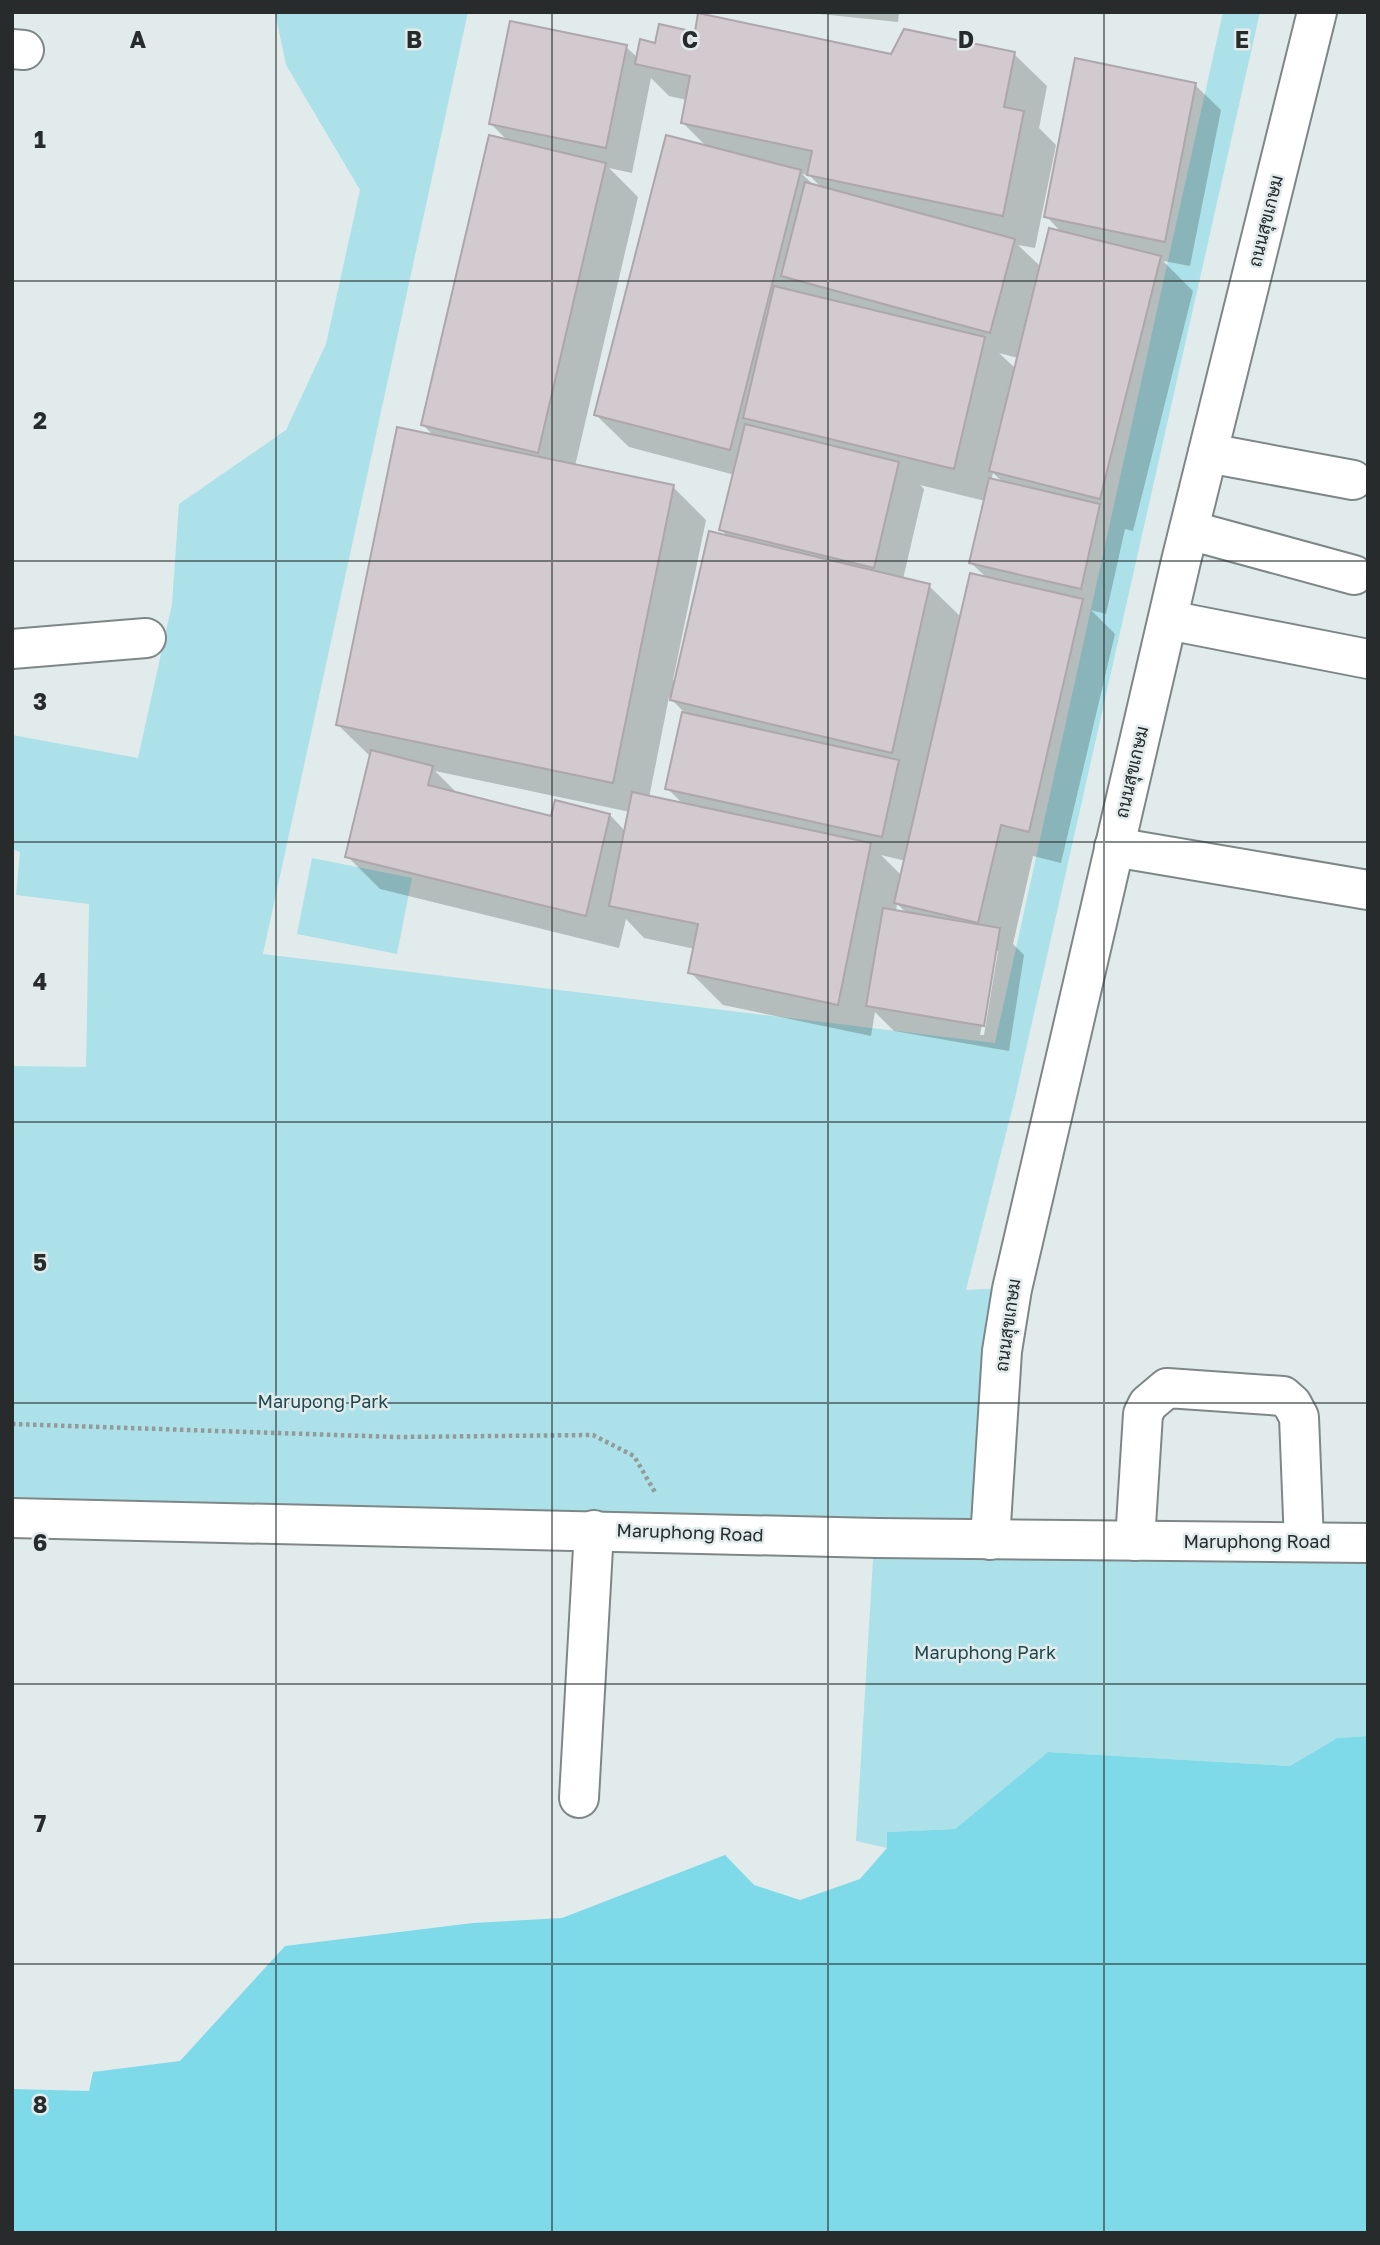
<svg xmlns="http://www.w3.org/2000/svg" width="1380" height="2245" viewBox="0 0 1380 2245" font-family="'Golos Text',Sarabun,sans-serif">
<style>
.green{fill:#ace1e9}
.water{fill:#7edae8}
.shadow{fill:#0003;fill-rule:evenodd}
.building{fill:#d2cace;stroke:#ada6aa;stroke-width:2}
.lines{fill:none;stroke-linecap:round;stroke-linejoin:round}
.minor-casing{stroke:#7e8788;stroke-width:42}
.major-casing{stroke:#7e8788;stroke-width:42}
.path{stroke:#939a9b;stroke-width:4.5;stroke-dasharray:3.5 3.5;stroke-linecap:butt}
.minor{stroke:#fff;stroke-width:38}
.major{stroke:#fff;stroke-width:38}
.grid{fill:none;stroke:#272b2b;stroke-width:2;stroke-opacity:0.55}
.labels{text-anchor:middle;stroke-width:5;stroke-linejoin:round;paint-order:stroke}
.street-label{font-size:18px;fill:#272b2b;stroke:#e1ebec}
.park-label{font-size:18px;fill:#1e484e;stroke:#e1ebec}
.grid-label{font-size:23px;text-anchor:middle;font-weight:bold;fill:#272b2b;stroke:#e1ebec;stroke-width:5;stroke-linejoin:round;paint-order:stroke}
</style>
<rect width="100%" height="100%" fill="#e1ebec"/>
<g class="green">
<polygon points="275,12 468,12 263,954 995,1043 1223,12 1260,12 1015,1098 966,1290 1004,1288 990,1537 1368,1541 1368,1736 1337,1738 1290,1766 1048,1752 955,1829 887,1832 887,1848 856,1841 874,1543 12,1512 12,1066 86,1067 89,904 16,895 20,852 12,849 12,735 138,758 172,604 179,504 286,430 326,344 360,190 286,65"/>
<polygon points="312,858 412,878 397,954 297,934"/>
</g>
<polygon class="water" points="1368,1736 1368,2233 12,2233 12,2089 89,2091 93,2072 180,2061 285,1946 473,1923 562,1918 725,1855 754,1885 800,1900 860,1879 887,1848 887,1832 955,1829 1048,1752 1290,1766 1337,1738"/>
<g class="shadow">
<polygon points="800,12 899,12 898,22"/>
<path d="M696,34L892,56L1014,54L1047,86L1039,128L1056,145L1035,248L1018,245L1041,267L1062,233L1046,216L1195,85L1221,110L1190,266L1163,261L1193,291L1133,531L1125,529L1106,614L1091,610L1115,634L1061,863L1033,856L1013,944L1024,955L1009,1051L894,1031L875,1012L871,1036L723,1005L690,972L695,949L644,938L626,919L619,948L380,889L347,856L371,757L338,725L435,437L423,425L509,142L491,124L626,47L638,58L657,45ZM651,78L669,96L687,100L683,123L708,148L596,415L629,447L735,475L721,530L730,538L676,681L673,680L706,520L673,487L575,466L638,197L609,168L632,173ZM802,174L809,175L823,189L816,187ZM999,353L1018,358L1016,369ZM993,473L1004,483L991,481ZM920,485L985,501L971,563L987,578L962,618L929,586L903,579L924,489ZM669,697L684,712L667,788L684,805L649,798ZM435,771L630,812L626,832L610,815L552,818L459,795ZM881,855L906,861L902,876ZM897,904L908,914L896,912ZM994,951H998L984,1035H980Z"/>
</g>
<g class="building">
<polygon points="698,13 891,54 904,29 1015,52 1004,107 1024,111 1003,216 807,175 812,151 681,123 690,76 635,64 640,39 655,43 659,24 695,32"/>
<polygon points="510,21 627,45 606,148 489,124"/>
<polygon points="1075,58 1196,83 1165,242 1044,217"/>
<polygon points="489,135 606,163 538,453 421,425"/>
<polygon points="666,135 801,170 730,450 594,415"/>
<polygon points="805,182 1015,239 990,333 781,276"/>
<polygon points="1049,228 1161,256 1100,499 989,471"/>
<polygon points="774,286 985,337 954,469 743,418"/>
<polygon points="745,424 899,462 874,568 719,530"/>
<polygon points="397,427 674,485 613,783 336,725"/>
<polygon points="989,478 1100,504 1081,589 969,563"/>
<polygon points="709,531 930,584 892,753 670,700"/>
<polygon points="970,573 1083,599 1029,832 1001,825 978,923 894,903"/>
<polygon points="682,712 899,760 882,837 665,789"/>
<polygon points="371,750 433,766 428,785 551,816 555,800 610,814 586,916 345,857"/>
<polygon points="632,792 871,843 838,1005 688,973 698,924 609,906"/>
<polygon points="883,908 1000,928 984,1026 866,1006"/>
</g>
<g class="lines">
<g class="minor-casing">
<g id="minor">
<polyline points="12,49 24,50"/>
<polyline points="1208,453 1353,480"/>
<polyline points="1189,530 1354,575"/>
<polyline points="1168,620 1368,659"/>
<polyline points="12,649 146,638"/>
<polyline points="1114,847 1368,890"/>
<polyline points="990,1540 1002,1351 1012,1289 1181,561 1317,12"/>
<polyline points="1135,1541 1143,1414 1148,1404 1167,1388 1283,1396 1292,1404 1299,1417 1304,1542"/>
<polyline points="579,1798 594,1530"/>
</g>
</g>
<g class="major-casing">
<polyline id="major" points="12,1518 877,1538 1368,1543"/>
</g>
<polyline class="path" points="12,1424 395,1437 593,1435 634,1456 656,1494"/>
<use href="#minor" class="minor"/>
<use href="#major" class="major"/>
</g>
<path class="grid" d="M276,12V2233M552,12V2233M828,12V2233M1104,12V2233M12,281H1368M12,561H1368M12,842H1368M12,1122H1368M12,1403H1368M12,1684H1368M12,1964H1368"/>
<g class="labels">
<g class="street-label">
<text transform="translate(1266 221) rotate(-76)" y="6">ถนนสุขเกษม</text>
<text transform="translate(1132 772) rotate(-77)" y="6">ถนนสุขเกษม</text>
<text transform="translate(1008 1325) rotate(-82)" y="6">ถนนสุขเกษม</text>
<text transform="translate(690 1533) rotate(2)" y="6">Maruphong Road</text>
<text x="1257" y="1548">Maruphong Road</text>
</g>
<g class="park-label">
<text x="323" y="1408">Marupong Park</text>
<text x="985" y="1659">Maruphong Park</text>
</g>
</g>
<g class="grid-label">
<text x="138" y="48">A</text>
<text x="414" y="48">B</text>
<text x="690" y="48">C</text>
<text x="966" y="48">D</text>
<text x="1242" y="48">E</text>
<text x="40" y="148">1</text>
<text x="40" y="429">2</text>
<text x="40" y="710">3</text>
<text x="40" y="990">4</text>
<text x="40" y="1271">5</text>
<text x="40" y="1551">6</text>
<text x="40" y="1832">7</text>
<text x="40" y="2113">8</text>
</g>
<rect width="1380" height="2245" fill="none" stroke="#272b2b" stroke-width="28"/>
</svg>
